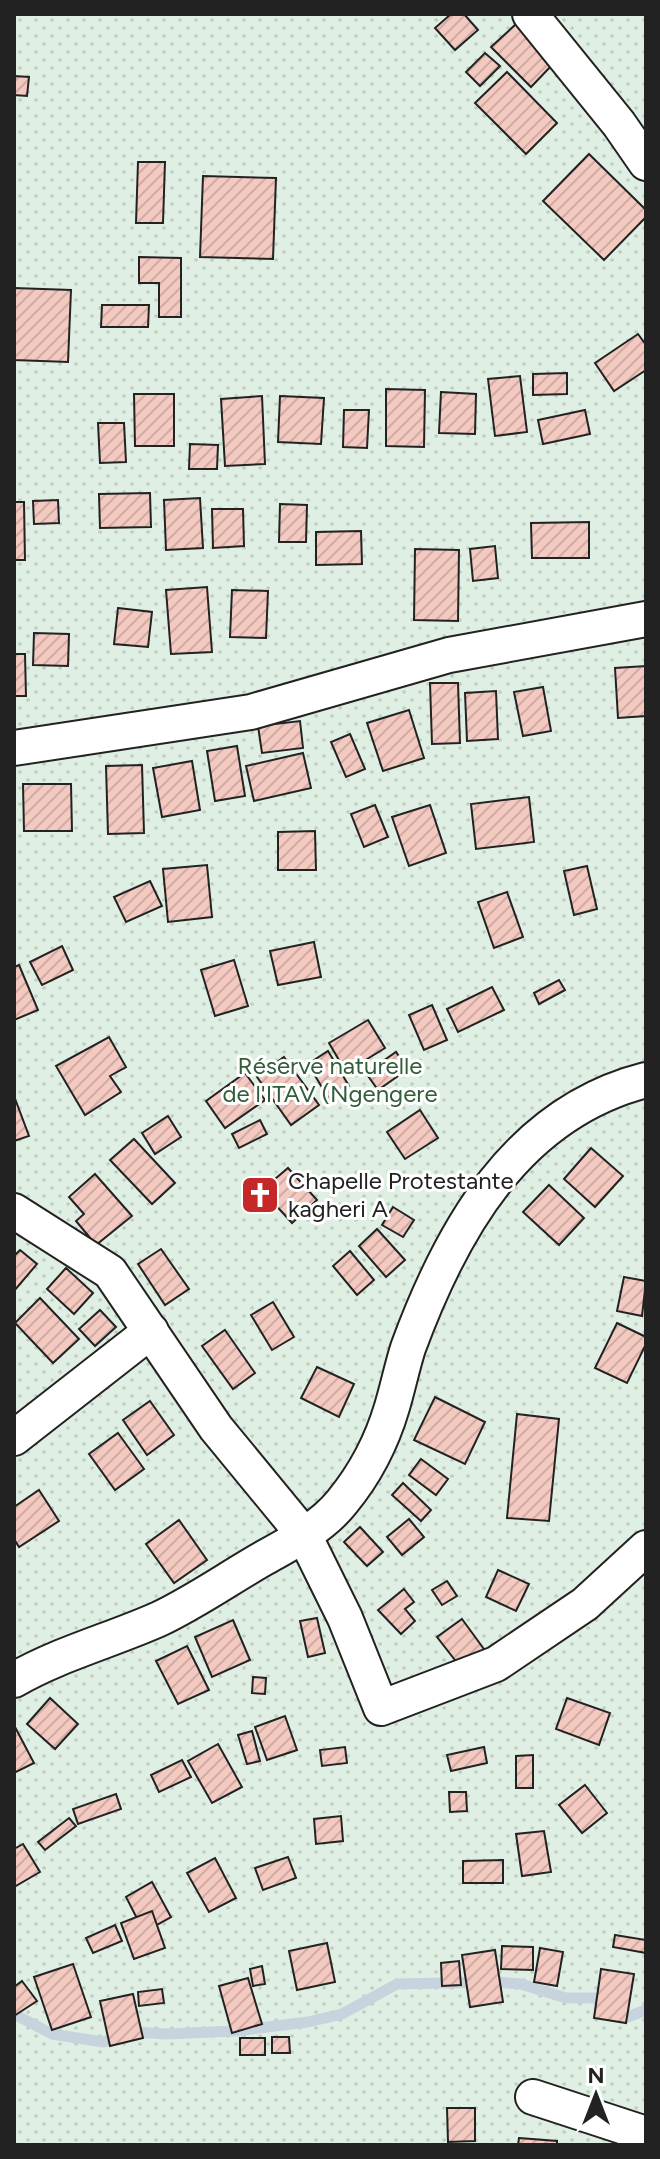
<svg xmlns="http://www.w3.org/2000/svg" width="660" height="2159" viewBox="0 0 660 2159" font-family="Figtree,sans-serif">
<style>
.park{fill:url(#park-dots);stroke:#6f6f6f;stroke-width:2}
.lines{fill:none;stroke-linecap:round;stroke-linejoin:round}
.stream{stroke:#c7d3dd;stroke-width:11}
.building{fill:url(#building-hatch);stroke:#222;stroke-width:2}
.minor-casing{stroke:#222;stroke-width:38}
.minor{stroke:#fff;stroke-width:34}
.labels{text-anchor:middle;stroke-width:6;stroke-linejoin:round;paint-order:stroke}
.park-label{font-size:24px;fill:#2f5e38;stroke:#fff}
.poi-label{font-size:24px;fill:#222;stroke:#fff;text-anchor:start}
</style>
<defs>
<pattern id="park-dots" width="8" height="8" patternUnits="userSpaceOnUse" patternTransform="scale(2)"><rect width="8" height="8" fill="#e0efe3"/><path d="M2 2h.1M6 6h.1" fill="none" stroke="#c0cdc2" stroke-width="1.8" stroke-linecap="round"/></pattern>
<pattern id="building-hatch" width="6" height="6" patternUnits="userSpaceOnUse" patternTransform="scale(2)"><rect width="6" height="6" fill="#f3c9c0"/><path d="M-1 1l2-2M0 6l6-6M5 7l2-2" fill="none" stroke="#d0aca5"/></pattern>
</defs>
<rect width="100%" height="100%" fill="#fff"/>
<rect class="park" x="14" y="14" width="632" height="2131"/>
<g class="lines">
<polyline class="stream" points="14,2014 52,2034 103,2042 136,2032 166,2034 235,2031 308,2022 342,2014 397,1984 496,1982 521,1984 566,1998 606,1998 625,2018 646,2010"/>
</g>
<g class="building">
<polygon points="451,14 464,14 478,30 455,50 435,28"/>
<polygon points="516,24 554,63 531,87 491,47"/>
<polygon points="485,53 500,66 480,86 466,72"/>
<polygon points="507,72 557,123 526,154 475,103"/>
<polygon points="14,76 29,77 27,96 14,95"/>
<polygon points="589,154 646,210 646,217 604,260 543,201"/>
<polygon points="138,162 165,162 163,223 136,223"/>
<polygon points="203,176 276,178 273,259 200,257"/>
<polygon points="139,257 181,258 181,317 159,317 159,283 139,283"/>
<polygon points="14,288 71,290 68,362 14,360"/>
<polygon points="102,305 149,305 148,327 101,327"/>
<polygon points="638,334 646,345 646,370 614,391 595,363"/>
<polygon points="567,373 567,394 533,395 533,374"/>
<polygon points="520,376 527,432 495,436 488,379"/>
<polygon points="386,389 425,390 424,447 386,446"/>
<polygon points="441,392 476,394 475,434 439,433"/>
<polygon points="134,394 174,394 174,446 135,446"/>
<polygon points="262,396 265,464 225,466 221,399"/>
<polygon points="280,396 324,398 321,444 278,442"/>
<polygon points="344,410 369,410 367,448 343,447"/>
<polygon points="585,410 590,434 543,444 538,420"/>
<polygon points="98,423 124,423 126,462 100,463"/>
<polygon points="190,444 218,445 217,469 189,469"/>
<polygon points="150,493 151,527 100,528 99,494"/>
<polygon points="200,498 203,548 166,550 164,500"/>
<polygon points="58,500 59,523 34,524 33,501"/>
<polygon points="14,502 24,502 25,560 14,560"/>
<polygon points="280,504 307,505 306,542 279,542"/>
<polygon points="212,509 243,509 244,546 213,548"/>
<polygon points="589,522 589,558 532,558 531,523"/>
<polygon points="361,531 362,564 316,565 316,532"/>
<polygon points="495,546 498,578 473,581 470,549"/>
<polygon points="415,549 459,550 458,621 414,620"/>
<polygon points="207,587 212,652 171,654 166,590"/>
<polygon points="232,590 268,591 266,638 230,637"/>
<polygon points="118,608 152,612 148,647 114,644"/>
<polygon points="34,633 69,634 68,666 33,665"/>
<polygon points="14,654 25,654 26,696 14,696"/>
<polygon points="646,666 646,716 618,718 615,668"/>
<polygon points="430,683 458,683 460,743 432,744"/>
<polygon points="543,687 551,731 523,736 514,692"/>
<polygon points="496,691 498,739 467,741 465,693"/>
<polygon points="409,710 424,758 383,771 367,723"/>
<polygon points="300,721 303,748 262,753 258,726"/>
<polygon points="350,734 365,769 346,777 331,742"/>
<polygon points="237,746 245,796 215,801 207,751"/>
<polygon points="303,753 311,788 254,801 246,766"/>
<polygon points="192,761 200,810 162,817 153,768"/>
<polygon points="142,765 144,833 108,834 106,766"/>
<polygon points="23,784 71,784 72,831 24,831"/>
<polygon points="529,797 534,842 476,849 471,804"/>
<polygon points="375,805 388,837 364,847 351,814"/>
<polygon points="430,805 446,853 409,866 392,817"/>
<polygon points="315,831 316,870 278,870 278,832"/>
<polygon points="207,865 212,917 168,922 163,869"/>
<polygon points="587,866 597,909 574,915 564,871"/>
<polygon points="150,881 162,906 126,922 114,897"/>
<polygon points="507,892 523,937 494,948 478,902"/>
<polygon points="314,942 321,977 278,985 270,951"/>
<polygon points="62,946 73,970 42,985 30,962"/>
<polygon points="234,960 248,1006 215,1016 201,970"/>
<polygon points="19,965 38,1010 14,1020 14,967"/>
<polygon points="559,980 565,990 539,1004 534,993"/>
<polygon points="492,987 504,1010 458,1032 447,1009"/>
<polygon points="432,1005 447,1040 424,1050 409,1015"/>
<polygon points="368,1020 385,1048 346,1072 329,1043"/>
<polygon points="109,1037 126,1067 110,1076 121,1092 85,1115 56,1066"/>
<polygon points="328,1051 349,1086 329,1099 308,1064"/>
<polygon points="396,1052 408,1069 378,1090 366,1073"/>
<polygon points="284,1057 319,1105 291,1125 257,1077"/>
<polygon points="245,1073 265,1100 225,1128 206,1101"/>
<polygon points="14,1096 29,1136 14,1141"/>
<polygon points="420,1110 438,1138 405,1159 387,1132"/>
<polygon points="168,1116 181,1137 155,1154 142,1133"/>
<polygon points="260,1120 267,1134 239,1148 232,1134"/>
<polygon points="134,1139 175,1183 152,1204 110,1160"/>
<polygon points="591,1148 623,1176 595,1207 564,1179"/>
<polygon points="288,1168 317,1200 292,1223 262,1190"/>
<polygon points="95,1174 132,1216 96,1245 76,1221 84,1214 69,1197"/>
<polygon points="549,1185 584,1218 559,1245 523,1212"/>
<polygon points="393,1207 414,1220 403,1237 382,1225"/>
<polygon points="377,1229 405,1260 386,1277 359,1246"/>
<polygon points="161,1249 189,1289 165,1305 138,1264"/>
<polygon points="20,1250 37,1264 14,1291 14,1256"/>
<polygon points="350,1251 374,1280 357,1295 333,1266"/>
<polygon points="66,1268 93,1293 74,1314 47,1289"/>
<polygon points="624,1277 646,1281 642,1316 617,1311"/>
<polygon points="40,1298 79,1339 53,1363 15,1323"/>
<polygon points="273,1302 294,1337 272,1350 251,1315"/>
<polygon points="100,1310 116,1327 95,1346 79,1329"/>
<polygon points="617,1323 646,1337 646,1344 627,1383 595,1368"/>
<polygon points="225,1330 255,1373 233,1389 202,1346"/>
<polygon points="317,1367 354,1384 339,1417 301,1398"/>
<polygon points="435,1397 485,1422 465,1464 414,1440"/>
<polygon points="150,1401 174,1435 147,1455 123,1420"/>
<polygon points="517,1414 559,1419 549,1521 507,1518"/>
<polygon points="118,1433 144,1469 115,1490 89,1454"/>
<polygon points="421,1459 448,1479 436,1495 409,1475"/>
<polygon points="403,1483 431,1510 421,1521 392,1495"/>
<polygon points="39,1490 59,1521 19,1547 14,1539 14,1507"/>
<polygon points="409,1519 424,1537 402,1555 387,1537"/>
<polygon points="179,1520 207,1560 174,1583 146,1544"/>
<polygon points="360,1527 383,1552 367,1566 344,1542"/>
<polygon points="498,1570 529,1584 516,1611 486,1597"/>
<polygon points="447,1581 457,1596 442,1605 432,1590"/>
<polygon points="404,1589 414,1602 405,1609 415,1621 401,1634 378,1610"/>
<polygon points="317,1618 325,1653 308,1657 300,1621"/>
<polygon points="462,1619 489,1656 465,1673 437,1637"/>
<polygon points="233,1620 250,1660 212,1677 195,1637"/>
<polygon points="187,1646 209,1690 178,1704 156,1661"/>
<polygon points="253,1677 266,1678 265,1694 252,1693"/>
<polygon points="50,1698 78,1724 55,1749 27,1724"/>
<polygon points="567,1698 610,1713 599,1745 556,1729"/>
<polygon points="285,1716 297,1750 267,1760 255,1727"/>
<polygon points="15,1727 34,1763 14,1773 14,1728"/>
<polygon points="252,1731 260,1761 247,1764 238,1735"/>
<polygon points="218,1744 242,1787 212,1803 188,1761"/>
<polygon points="345,1747 347,1763 322,1766 320,1750"/>
<polygon points="484,1747 487,1763 451,1771 447,1755"/>
<polygon points="533,1755 533,1788 516,1788 516,1756"/>
<polygon points="182,1760 191,1777 159,1792 151,1775"/>
<polygon points="585,1785 607,1813 582,1833 559,1805"/>
<polygon points="449,1792 466,1792 467,1811 450,1812"/>
<polygon points="116,1794 121,1809 78,1824 73,1809"/>
<polygon points="341,1816 343,1841 316,1844 314,1819"/>
<polygon points="69,1818 76,1826 45,1850 38,1842"/>
<polygon points="544,1831 551,1872 522,1876 516,1834"/>
<polygon points="23,1844 40,1872 14,1887 14,1849"/>
<polygon points="288,1857 296,1878 263,1890 255,1868"/>
<polygon points="215,1858 236,1898 209,1912 187,1873"/>
<polygon points="503,1860 503,1883 463,1883 463,1861"/>
<polygon points="152,1882 171,1917 144,1932 126,1897"/>
<polygon points="152,1911 165,1948 134,1959 121,1923"/>
<polygon points="115,1925 122,1941 93,1953 86,1938"/>
<polygon points="615,1935 646,1940 646,1953 613,1947"/>
<polygon points="327,1943 335,1982 297,1990 289,1951"/>
<polygon points="502,1946 533,1947 533,1970 501,1969"/>
<polygon points="540,1948 563,1952 557,1986 534,1982"/>
<polygon points="495,1950 503,2002 470,2007 462,1955"/>
<polygon points="459,1961 461,1985 442,1986 441,1963"/>
<polygon points="73,1964 91,2017 52,2030 34,1977"/>
<polygon points="262,1966 265,1984 253,1986 250,1969"/>
<polygon points="601,1969 634,1974 626,2023 594,2018"/>
<polygon points="248,1978 262,2024 232,2033 219,1986"/>
<polygon points="22,1981 37,2001 14,2016 14,1987"/>
<polygon points="162,1989 164,2003 139,2006 138,1992"/>
<polygon points="133,1994 143,2038 110,2046 100,2001"/>
<polygon points="272,2037 289,2037 290,2053 272,2053"/>
<rect x="240" y="2038" width="25" height="17"/>
<polygon points="447,2108 475,2108 475,2141 448,2142"/>
<polygon points="519,2138 557,2141 557,2145 518,2145"/>
</g>
<g class="lines">
<g class="minor-casing">
<g id="minor">
<polyline points="530,14 619,124 646,163"/>
<polyline points="14,748 251,712 449,655 646,619"/>
<polyline points="14,1211 110,1272 216,1428 304,1535 345,1618 381,1708 496,1664 585,1604 646,1548"/>
<polyline points="14,1438 151,1331"/>
<path d="M14,1680C59,1654 112,1640 159,1619C195,1602 229,1578 264,1558C291,1543 322,1527 342,1502C365,1474 382,1441 392,1407C398,1387 402,1367 408,1348C451,1231 516,1113 646,1080"/>
<polyline points="533,2097 646,2134"/>
</g>
</g>
<use href="#minor" class="minor"/>
</g>
<defs>
<g id="church-square" transform="scale(2)"><rect x="-9" y="-9" width="18" height="18" rx="4" fill="#c62828" stroke="#fff"/><path d="M-1.2-6h2.4v3.5h3.3v2.4h-3.3V6h-2.4V-.1h-3.3v-2.4h3.3Z" fill="#fff"/></g>
</defs>
<g fill-rule="evenodd">
<use href="#church-square" x="260" y="1195"/>
</g>
<g class="labels">
<g class="park-label">
<text x="330" y="1074">Réserve naturelle<tspan x="330" dy="28">de l'ITAV (Ngengere</tspan></text>
</g>
<g class="poi-label">
<text x="288" y="1189">Chapelle Protestante<tspan x="288" dy="28">kagheri A</tspan></text>
</g>
</g>
<rect width="660" height="2159" fill="none" stroke="#222222" stroke-width="32"/>
<g transform="translate(596 2095)" stroke="#ffffff" stroke-width="6" paint-order="stroke">
<path d="M0-6L14 30L0 20L-14 30Z" fill="#222222"/>
<text y="-12" font-size="22" font-weight="bold" text-anchor="middle" fill="#222222">N</text>
</g>
</svg>
